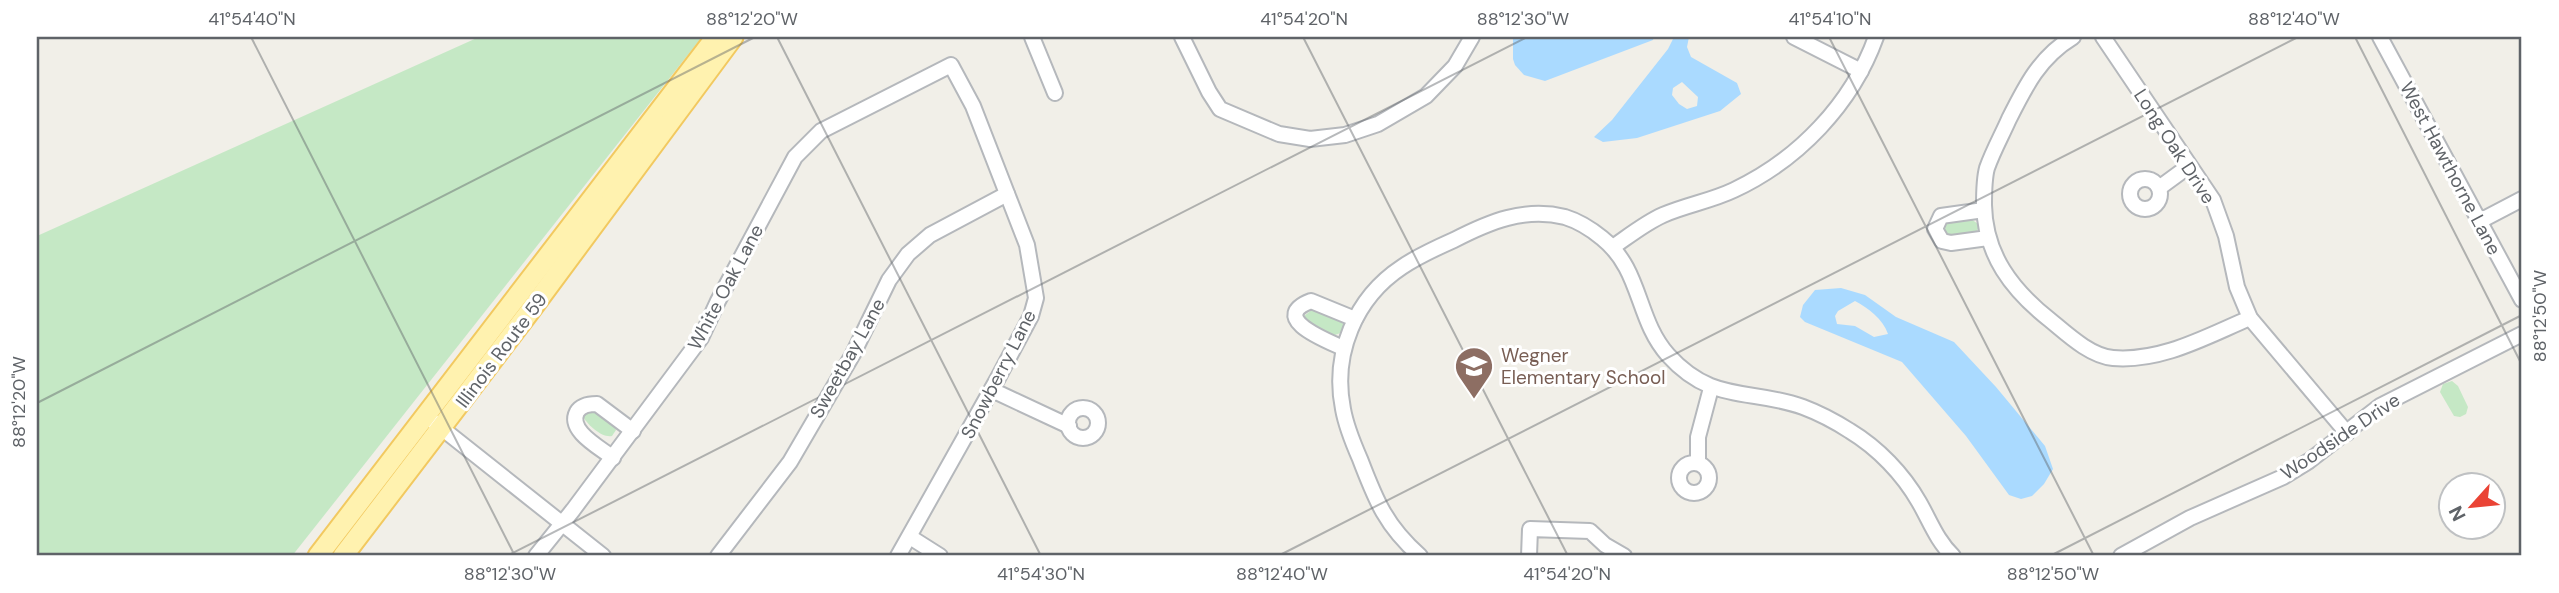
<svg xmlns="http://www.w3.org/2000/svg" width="2559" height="593" viewBox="0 0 2559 593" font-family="'DM Sans',sans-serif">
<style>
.green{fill:#c5e8c5}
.water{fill:#aadaff;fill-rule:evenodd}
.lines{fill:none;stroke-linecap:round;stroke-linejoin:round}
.minor-casing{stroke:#b5b8bc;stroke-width:18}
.major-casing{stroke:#f2c960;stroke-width:23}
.minor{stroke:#fff;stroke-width:14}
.major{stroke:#fff2af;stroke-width:19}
.ticks{fill:none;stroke:#5f6368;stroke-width:2;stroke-opacity:0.45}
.labels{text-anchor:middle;stroke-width:6;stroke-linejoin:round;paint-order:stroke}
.street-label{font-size:19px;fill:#5f6368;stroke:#fff}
.education-label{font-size:19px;fill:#785e54;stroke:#fff;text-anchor:start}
.neatline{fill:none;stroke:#5f6368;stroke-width:2.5}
.ticks-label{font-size:18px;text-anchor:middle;fill:#5f6368}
</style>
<rect width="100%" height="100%" fill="#f1efe8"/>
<g class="green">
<polygon points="479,37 702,37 292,556 37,556 37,236"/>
<polygon points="1971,219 1978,224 1978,229 1976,232 1945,237 1942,226 1944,224"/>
<polygon points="1313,309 1341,320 1345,328 1343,332 1335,335 1308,325 1304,316"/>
<polygon points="2452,381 2458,386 2468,407 2466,414 2460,417 2454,416 2440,392 2443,384"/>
<path d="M590,408L614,425L616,430L612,436C602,438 589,426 583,417L584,411Z"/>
</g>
<g class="water">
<polygon points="1513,37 1654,37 1653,40 1545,81 1524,75 1515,65 1513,59"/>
<path d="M1674,37H1689L1687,47L1691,57L1737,83L1741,94L1720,111L1637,138L1603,142L1594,137L1612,120L1668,49ZM1682,82L1698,97L1697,106L1687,109L1679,104L1672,95L1673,88Z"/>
<path d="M1841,288L1865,295L1896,317L1954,342L1996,387L2045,446L2053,469L2044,484L2032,496L2021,499L2009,495L1966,436L1902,362L1805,322L1800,317L1803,305L1815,290ZM1855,301C1868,308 1883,319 1888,334L1874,337L1855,326L1837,324L1835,316L1838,311Z"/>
</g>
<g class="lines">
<g class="minor-casing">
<g id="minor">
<polyline points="1032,37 1055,93"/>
<polyline points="1182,37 1209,92 1220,109 1279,134 1310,139 1345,135 1378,124 1426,96 1455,66 1472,37"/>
<polyline points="1794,37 1861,71"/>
<path d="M2073,37C2040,57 2026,85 2009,119C2002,135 1993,151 1987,168C1984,179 1984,193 1984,205C1985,255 2012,290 2050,320C2067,334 2090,356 2113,358C2162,362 2207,336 2250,318"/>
<polyline points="2103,37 2213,200 2226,236 2237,287 2250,318 2347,433"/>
<polyline points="2380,37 2522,300"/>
<circle cx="2145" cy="194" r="15"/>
<polyline points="2159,188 2189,166"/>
<polyline points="1984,210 1941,216 1935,229 1942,241 1951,243 1988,238"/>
<polyline points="2480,221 2522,199"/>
<path d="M1613,247C1629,236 1645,223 1663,215C1686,205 1711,201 1734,190C1798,160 1852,104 1876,37"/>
<path d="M1343,348C1328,341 1267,318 1311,301L1355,319"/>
<polyline points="992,390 1069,426"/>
<circle cx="1083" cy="423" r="15"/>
<polyline points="434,422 603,556"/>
<path d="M613,458C601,448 567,431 577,412C581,405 589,404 597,404L633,431"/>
<circle cx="1694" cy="478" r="15"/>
<polyline points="1698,463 1698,437 1711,388"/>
<polyline points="910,537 940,556"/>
<polyline points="536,556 573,510 701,338 718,301 795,157 821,131 951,65 973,106 1027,245 1036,298 1031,316 998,378 898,556"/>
<polyline points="718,556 790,462 853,354 889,280 908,254 930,235 1007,194"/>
<path d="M1420,556C1386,526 1376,501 1360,459C1353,443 1346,426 1343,409C1332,354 1355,298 1402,267C1418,256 1436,248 1454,240C1489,222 1524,207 1565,217C1578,221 1591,229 1602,238C1642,270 1636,319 1668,355C1712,404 1750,388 1803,407C1819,413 1836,422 1850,431C1878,448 1903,474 1919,502C1930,521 1937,541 1953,556"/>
<polyline points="1529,556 1530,529 1590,531 1605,545 1624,556"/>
<polyline points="2121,556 2190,518 2283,477 2309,461 2380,406 2522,334"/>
</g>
</g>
<g class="major-casing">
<g id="major">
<polyline points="318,556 716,37"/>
<polyline points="343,556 527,315 733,37"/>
</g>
</g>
<use href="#minor" class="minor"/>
<use href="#major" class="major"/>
</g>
<path class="ticks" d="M251,37L515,556M777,37L1041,556M1303,37L1568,556M1829,37L2094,556M2355,37L2522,365M37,403L755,37M507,556L1527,37M1278,556L2298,37M2050,556L2522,315"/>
<defs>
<g id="school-pin" transform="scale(2.0125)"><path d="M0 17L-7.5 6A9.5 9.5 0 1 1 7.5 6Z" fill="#8d6e63" stroke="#fff"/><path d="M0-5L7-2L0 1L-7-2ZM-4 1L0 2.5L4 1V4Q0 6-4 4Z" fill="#fff"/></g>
</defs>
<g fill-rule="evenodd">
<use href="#school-pin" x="1474" y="366"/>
</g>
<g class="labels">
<g class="street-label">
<text transform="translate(2175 146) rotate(57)" y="7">Long Oak Drive</text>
<text transform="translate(2451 168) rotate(62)" y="7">West Hawthorne Lane</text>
<text transform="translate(725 287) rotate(-62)" y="7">White Oak Lane</text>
<text transform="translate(501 350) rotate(-53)" y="7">Illinois Route 59</text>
<text transform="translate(847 358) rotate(-61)" y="7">Sweetbay Lane</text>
<text transform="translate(998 374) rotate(-63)" y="7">Snowberry Lane</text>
<text transform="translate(2340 436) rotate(-34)" y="7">Woodside Drive</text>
</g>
<g class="education-label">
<text x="1501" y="362">Wegner<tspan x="1501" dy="22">Elementary School</tspan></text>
</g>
</g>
<rect width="2559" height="593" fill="none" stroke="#ffffff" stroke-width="77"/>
<g transform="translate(2472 506) rotate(243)"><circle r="33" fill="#ffffff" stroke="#bfc1c3" stroke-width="2"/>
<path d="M0-5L12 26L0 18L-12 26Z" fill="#ea4335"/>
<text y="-10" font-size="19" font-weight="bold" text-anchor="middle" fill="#5f6368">N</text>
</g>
<rect x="38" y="38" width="2482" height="516" class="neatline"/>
<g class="ticks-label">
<text x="252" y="25">41°54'40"N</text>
<text x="752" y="25">88°12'20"W</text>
<text x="1304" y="25">41°54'20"N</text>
<text x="1523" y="25">88°12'30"W</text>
<text x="1830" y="25">41°54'10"N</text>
<text x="2294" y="25">88°12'40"W</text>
<text transform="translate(2540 316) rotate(-90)" y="6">88°12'50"W</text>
<text transform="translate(19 402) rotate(-90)" y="6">88°12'20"W</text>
<text x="510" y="580">88°12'30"W</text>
<text x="1041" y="580">41°54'30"N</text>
<text x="1282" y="580">88°12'40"W</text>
<text x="1567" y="580">41°54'20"N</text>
<text x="2053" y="580">88°12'50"W</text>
</g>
</svg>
